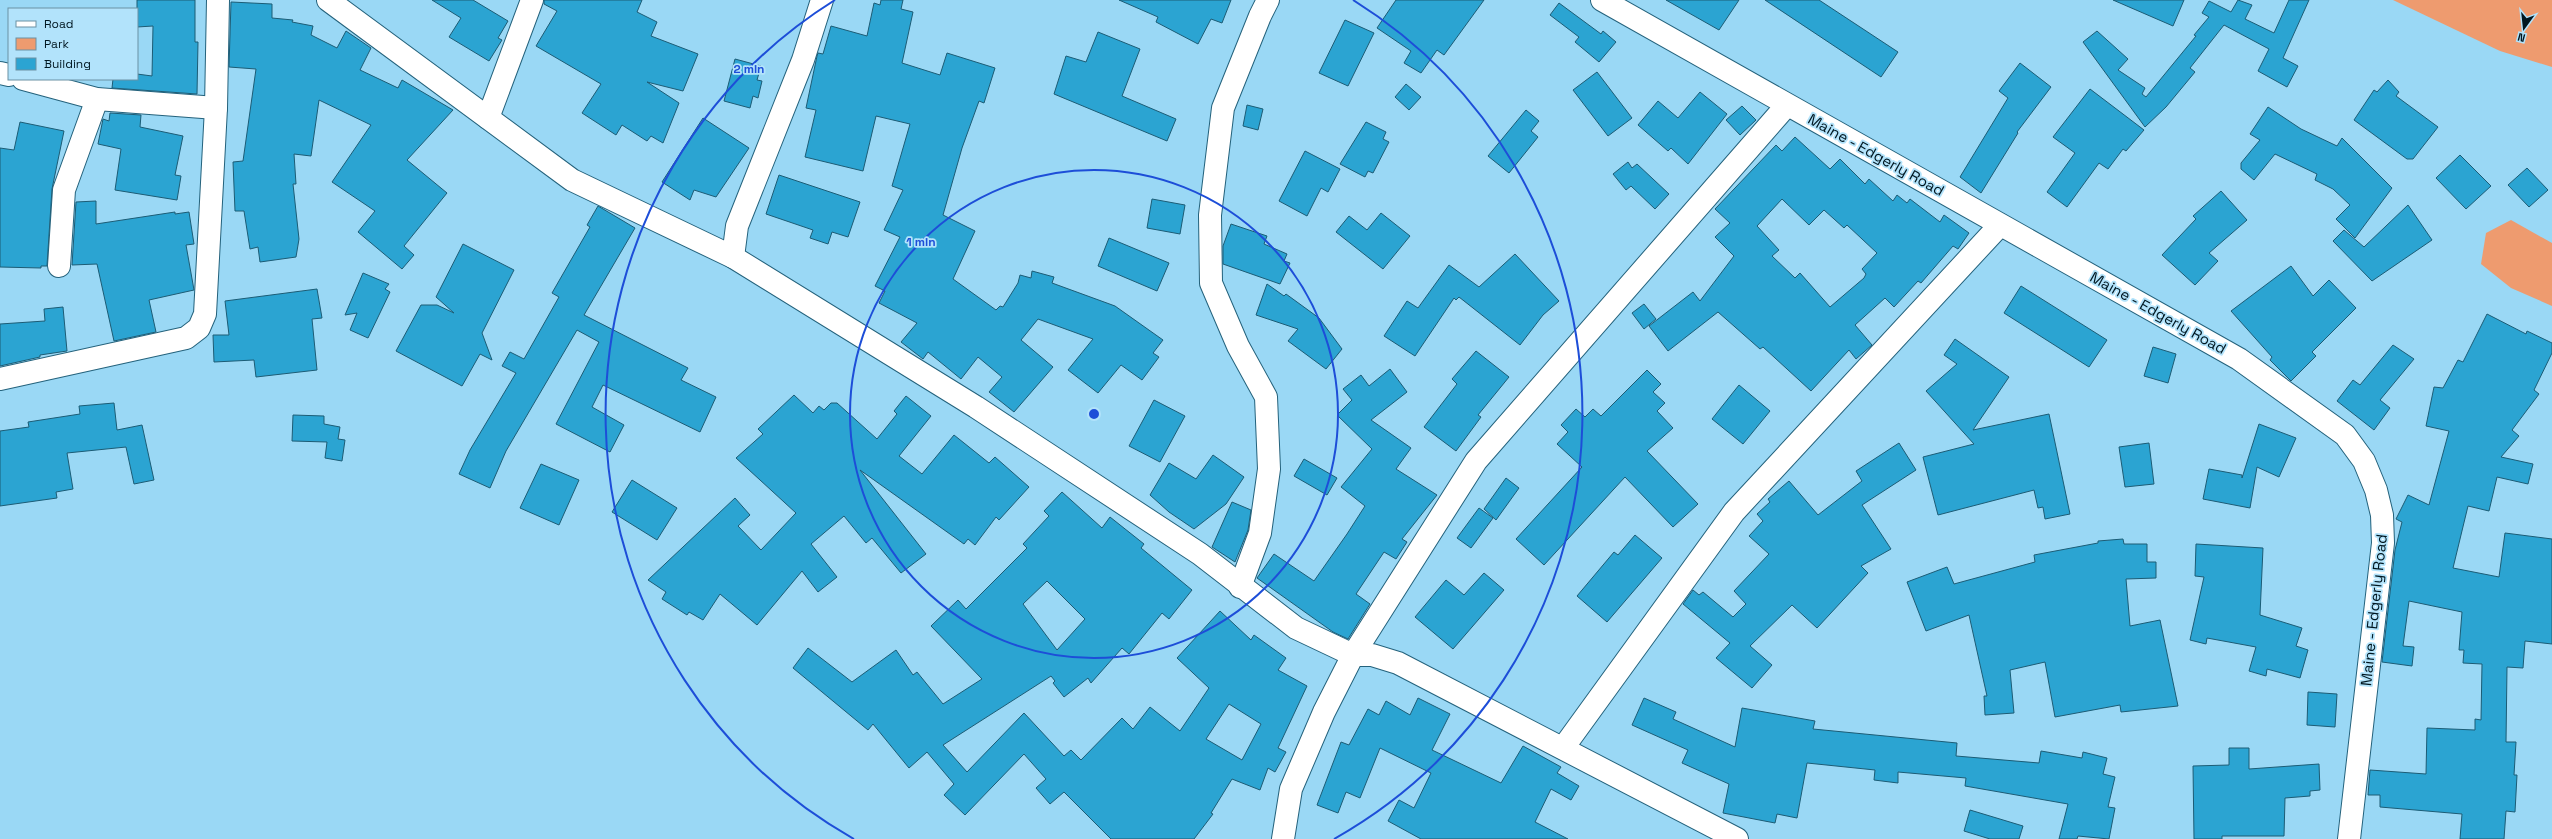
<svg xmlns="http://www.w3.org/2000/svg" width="2552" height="839" viewBox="0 0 2552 839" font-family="'Space Grotesk',sans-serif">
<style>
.green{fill:#ee9b6f}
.building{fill:#2ba4d2;stroke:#1c5c75;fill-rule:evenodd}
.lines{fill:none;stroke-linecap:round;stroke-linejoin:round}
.minor-casing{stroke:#24627c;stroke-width:24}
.minor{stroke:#fff;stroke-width:22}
.ring{fill:none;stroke:#1d4ed8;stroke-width:2}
.labels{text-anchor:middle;stroke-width:3.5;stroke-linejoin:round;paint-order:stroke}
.street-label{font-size:15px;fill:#001721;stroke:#b2e3fb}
.centre{fill:#1d4ed8;stroke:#b2e3fb;stroke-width:2}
.ring-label{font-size:12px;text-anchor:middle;font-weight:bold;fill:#1d4ed8;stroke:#b2e3fb;stroke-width:3.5;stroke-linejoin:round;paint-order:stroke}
</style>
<rect width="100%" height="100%" fill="#9ad8f5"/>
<g class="green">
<polygon points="2393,0 2552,0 2552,67 2500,51"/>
<polygon points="2511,220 2552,243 2552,306 2511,288 2481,264 2486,233"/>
</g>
<g class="building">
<polygon points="137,0 195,0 195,42 198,42 197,94 112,88 113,79 137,79 137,74 152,76 153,26 137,27"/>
<polygon points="432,0 473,0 508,21 498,38 502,40 489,61 449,37 461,18"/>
<polygon points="544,0 642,0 637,12 657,22 651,36 698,54 683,91 647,82 679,103 663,143 651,136 647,141 622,125 616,135 582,113 601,84 536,46 557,11 544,4"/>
<polygon points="881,0 903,0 901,9 913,12 902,63 940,75 947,53 995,68 984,103 979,101 962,148 943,215 975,231 953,279 996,310 1000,306 1003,307 1018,283 1020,275 1031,278 1032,271 1054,277 1052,283 1115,306 1163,340 1153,353 1159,357 1142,380 1121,365 1098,393 1068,370 1093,339 1038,319 1021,340 1053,367 1014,412 989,392 1002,377 978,357 961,379 928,352 923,359 901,342 917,323 879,303 885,291 875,286 900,237 884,230 903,190 892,186 910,124 876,116 863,171 805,157 816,110 806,108 817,56 818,53 823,54 831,26 867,36 874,3 880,5"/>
<polygon points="1119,0 1231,0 1222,23 1211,19 1198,44 1156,22 1158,17"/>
<polygon points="1396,0 1484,0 1444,55 1437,50 1421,73 1404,63 1411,51 1377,28"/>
<polygon points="1666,0 1739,0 1719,30"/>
<polygon points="1765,0 1819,0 1898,52 1881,77"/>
<polygon points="2113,0 2184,0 2173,26"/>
<polygon points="2238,0 2252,5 2245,19 2274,33 2289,0 2309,0 2283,58 2298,66 2287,87 2258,71 2269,49 2224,25 2190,68 2195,72 2166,107 2145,127 2083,42 2097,31 2128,59 2118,70 2145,88 2142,94 2146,97 2196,36 2194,35 2209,17 2202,13 2209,1 2231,12"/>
<polygon points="231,2 272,4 272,18 293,20 292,22 313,26 311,35 337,48 346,31 371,48 360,70 398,88 402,80 453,110 407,160 447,193 404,246 414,255 402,269 358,232 375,211 332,182 371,125 319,100 311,156 294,154 296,184 293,184 299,239 296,257 260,262 258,247 250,249 244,211 235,211 233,162 243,161 256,69 229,67"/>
<polygon points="1559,3 1601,34 1603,31 1616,42 1599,62 1575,42 1579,37 1550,15"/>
<polygon points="1345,20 1374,33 1348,86 1319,73"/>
<polygon points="1098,32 1140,49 1122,96 1176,119 1167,141 1054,94 1066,56 1086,62"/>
<polygon points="735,59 761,66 757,80 762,81 758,98 753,96 750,108 724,101"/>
<polygon points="2020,63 2051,87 2017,132 2018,133 1981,193 1960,177 2008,98 1999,91"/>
<polygon points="1597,72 1632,118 1608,136 1573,90"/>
<polygon points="2388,80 2399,92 2396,96 2438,127 2413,159 2407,159 2354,120 2374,90 2377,92"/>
<polygon points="1406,84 1421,97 1409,110 1395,97"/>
<polygon points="2090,89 2144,130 2126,151 2123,149 2108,169 2099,163 2067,207 2047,192 2075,153 2053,137"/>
<polygon points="1700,92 1727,114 1688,164 1671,148 1668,151 1638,125 1658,101 1678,118"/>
<polygon points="1247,105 1263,109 1258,130 1243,126"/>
<polygon points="1742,106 1756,120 1740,135 1726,120"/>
<polygon points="2268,107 2301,129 2337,146 2342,138 2392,188 2355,238 2336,219 2350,205 2333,189 2315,180 2317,174 2275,154 2254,180 2241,169 2241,163 2260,140 2250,134"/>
<polygon points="1526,110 1539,121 1531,131 1538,137 1509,173 1488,156"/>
<polygon points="110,113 141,115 140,127 183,136 175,175 181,176 177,200 115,190 121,149 98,144 103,119 109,121"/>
<polygon points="703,118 749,148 716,197 694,190 690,200 662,182"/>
<polygon points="20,122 64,131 52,189 47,266 41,266 41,268 0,267 0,148 14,150"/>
<polygon points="1366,122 1386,132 1383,139 1389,142 1373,173 1368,171 1365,177 1340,164"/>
<path d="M1795,137L1830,169L1840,159L1865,184L1869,179L1893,201L1897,195L1907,203L1910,199L1940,222L1944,215L1969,233L1958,249L1953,246L1921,283L1918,281L1894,307L1885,298L1855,325L1872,345L1856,359L1849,350L1811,391L1763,347L1760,349L1718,312L1668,351L1649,326L1693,292L1700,301L1734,256L1715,237L1730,223L1715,209L1776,145L1782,151ZM1782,199L1809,225L1824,210L1844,228L1847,225L1877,253L1862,269L1866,274L1864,278L1830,307L1800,273L1795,278L1772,256L1779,250L1757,226Z"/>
<polygon points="1305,151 1340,169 1328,192 1321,188 1307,216 1279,201"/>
<polygon points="2460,155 2491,186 2466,209 2436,178"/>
<polygon points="1628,162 1632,168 1637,164 1669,194 1655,209 1631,186 1626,190 1613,174"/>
<polygon points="2527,168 2548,190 2529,207 2508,185"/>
<polygon points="779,175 860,202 848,237 832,232 828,244 810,238 813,230 766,214"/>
<polygon points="2221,191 2247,220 2209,253 2218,261 2195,285 2162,255 2196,219 2193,216"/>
<polygon points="1152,199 1185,205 1180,234 1147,228"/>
<polygon points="96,201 96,224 175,212 175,214 189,212 194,244 186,245 194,290 149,300 156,332 114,341 97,264 72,265 76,202"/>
<polygon points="2408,205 2432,240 2372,281 2333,241 2344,230 2364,247"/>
<polygon points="598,206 635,228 584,315 688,368 681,380 716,397 700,432 603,385 592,407 624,425 610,452 556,424 599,342 577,330 506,451 490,488 459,474 470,450 516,373 502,366 510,352 524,359 559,297 552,293 590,227 587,225"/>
<polygon points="1381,213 1410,236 1383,269 1336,232 1349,216 1367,230"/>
<polygon points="1231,224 1267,236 1264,244 1287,254 1284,261 1290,263 1280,284 1223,264 1223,246"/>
<polygon points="1109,238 1169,263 1157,291 1098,266"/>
<polygon points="463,244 514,270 482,333 492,360 480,354 462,386 396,351 421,305 437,305 454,313 436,297"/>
<polygon points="1515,254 1559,301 1543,315 1520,345 1459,297 1456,300 1454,298 1415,356 1384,336 1407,301 1418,308 1449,265 1479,287"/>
<polygon points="2291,266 2313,296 2329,280 2356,308 2312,352 2316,356 2291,381 2270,360 2272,357 2231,311"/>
<polygon points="363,273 389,284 385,289 390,292 368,338 350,330 357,313 345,315"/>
<polygon points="1267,284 1284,296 1286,294 1319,318 1342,349 1326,369 1288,341 1298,329 1256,315"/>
<polygon points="2021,286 2107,340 2089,367 2004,313"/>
<polygon points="317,289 322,318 312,319 317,370 256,377 254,360 214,362 213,335 229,335 225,301"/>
<polygon points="1644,304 1656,319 1644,329 1632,313"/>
<polygon points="63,307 67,351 40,355 40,357 0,366 0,324 45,321 44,309"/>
<polygon points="2487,314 2526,334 2527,331 2552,343 2552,353 2534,390 2539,394 2512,430 2519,436 2501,457 2533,464 2528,484 2497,477 2489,511 2468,506 2453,568 2499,577 2505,533 2552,539 2552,644 2525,641 2523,668 2507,667 2506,742 2516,742 2514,775 2517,775 2515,812 2506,811 2504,839 2460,839 2462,814 2380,807 2380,795 2368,795 2370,770 2426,774 2427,728 2475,730 2475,719 2481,720 2482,664 2463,663 2464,650 2459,650 2462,612 2409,601 2403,646 2414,647 2412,666 2382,662 2395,550 2402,522 2396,519 2408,495 2429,505 2449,431 2426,426 2434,387 2443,388 2458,360 2463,362"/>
<polygon points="1955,339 2009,377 1973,430 2049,414 2070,514 2045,519 2043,507 2038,508 2034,490 1938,515 1923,457 1974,444 1926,391 1957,364 1944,355"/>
<polygon points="2393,345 2414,359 2380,400 2390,408 2374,430 2337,401 2353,380 2360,385"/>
<polygon points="2153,347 2176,354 2168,383 2144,376"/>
<polygon points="1476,351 1509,377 1478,415 1481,417 1456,451 1424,427 1457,384 1452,379"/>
<polygon points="1390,369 1407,392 1371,420 1411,448 1396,469 1437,495 1402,539 1407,542 1396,559 1384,552 1356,594 1370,604 1348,639 1333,632 1257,578 1274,554 1314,581 1347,534 1365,506 1341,487 1372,449 1337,415 1352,400 1343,389 1361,375 1369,386"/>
<polygon points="1647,370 1661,384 1653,392 1665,403 1657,411 1673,428 1647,451 1698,504 1673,527 1625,477 1544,565 1516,539 1582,467 1557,444 1568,432 1561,425 1576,409 1585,417 1593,409 1601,416"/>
<polygon points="1739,385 1770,411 1743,444 1712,419"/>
<polygon points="794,395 813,413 819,406 824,410 831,403 837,403 877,439 897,414 894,411 906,396 931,416 899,456 922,474 954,435 989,463 995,457 1029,487 999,520 996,517 975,545 968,539 964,544 860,470 926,554 901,573 872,538 866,543 844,516 811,544 837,577 818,592 802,571 757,625 720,594 703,620 689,612 687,615 662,599 666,592 648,580 735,498 750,515 738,526 761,550 796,513 736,458 763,434 758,429"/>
<polygon points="1154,400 1185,416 1160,462 1129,446"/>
<polygon points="114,403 117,430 142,425 154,480 134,484 126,447 67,453 73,489 56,492 57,498 0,506 0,431 29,427 28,422 80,414 79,406"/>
<polygon points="293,415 324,416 324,424 340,427 338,439 345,440 342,461 325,458 327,442 292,441"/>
<polygon points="2259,424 2296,438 2279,477 2257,467 2250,508 2203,499 2209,469 2242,475 2242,478"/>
<polygon points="1899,443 1916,470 1862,505 1891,549 1861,566 1868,573 1817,628 1792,605 1750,646 1772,665 1752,688 1716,658 1730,643 1683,604 1693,590 1699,595 1703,592 1733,617 1746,604 1734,591 1769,554 1749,536 1763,521 1757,514 1770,502 1768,499 1789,481 1818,515 1862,481 1856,471"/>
<polygon points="2149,443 2154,484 2125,487 2119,447"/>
<polygon points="1213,455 1244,477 1226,504 1194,529 1169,512 1150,495 1169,463 1196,479"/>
<polygon points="1304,459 1337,478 1327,495 1294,476"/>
<polygon points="541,464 579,480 559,525 520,508"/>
<polygon points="1506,478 1519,488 1496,520 1484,509"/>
<polygon points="632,480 677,508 657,540 612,512"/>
<path d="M1062,492L1102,528L1110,517L1144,544L1141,548L1192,590L1169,619L1162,613L1129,654L1122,648L1091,683L1088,678L1064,697L1053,683L1055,681L1051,676L943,745L967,772L1024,713L1064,756L1071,750L1081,760L1122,718L1133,729L1150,707L1180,731L1209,688L1177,658L1220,611L1251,640L1254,635L1286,658L1278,670L1307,686L1278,748L1286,752L1275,772L1268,768L1260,790L1232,779L1211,813L1213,814L1194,839H1111L1064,792L1050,804L1036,788L1046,779L1024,754L965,815L944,795L954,784L927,752L909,768L873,724L868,730L793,668L808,648L852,682L896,650L913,675L917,672L943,704L982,679L931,626L958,600L966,609L1027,548L1023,544L1049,516L1044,511ZM1047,581L1085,619L1057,650L1023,604ZM1229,704L1261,724L1242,760L1206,739Z"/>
<polygon points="1232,502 1251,510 1248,530 1235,562 1212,547"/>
<polygon points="1479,508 1493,518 1471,548 1457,538"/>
<polygon points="1635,535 1662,558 1607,622 1577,596 1614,552 1618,555"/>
<polygon points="2123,539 2124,544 2147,544 2147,562 2156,562 2156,578 2126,579 2130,626 2160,620 2178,706 2121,712 2120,705 2055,717 2045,662 2010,670 2014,713 1985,715 1984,696 1987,696 1969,615 1926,631 1907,582 1947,567 1954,584 2035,562 2034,555 2098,543 2098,541"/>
<polygon points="2196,544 2263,548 2260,615 2302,628 2296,646 2308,650 2300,678 2267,669 2266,676 2249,671 2256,647 2207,638 2206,644 2190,640 2204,577 2195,576"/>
<polygon points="1484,573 1504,590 1453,649 1415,617 1446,580 1464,595"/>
<polygon points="2308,692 2337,694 2335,727 2307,725"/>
<polygon points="1418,698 1450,714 1432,750 1501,783 1523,746 1561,767 1557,773 1579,786 1571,800 1551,789 1535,822 1568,839 1421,839 1388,821 1399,800 1414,808 1431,773 1380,748 1360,798 1346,792 1338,813 1317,805 1341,742 1349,745 1368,709 1379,715 1386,701 1410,715"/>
<polygon points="1644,698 1676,712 1673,719 1735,747 1742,708 1815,721 1813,729 1957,743 1956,756 2039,763 2041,751 2082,758 2083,752 2107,758 2103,774 2115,777 2108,807 2115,808 2109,839 2078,836 2077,839 2059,839 2068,804 1965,786 1966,778 1898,772 1898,783 1874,780 1875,770 1807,763 1797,818 1777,814 1775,823 1723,813 1729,784 1682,763 1688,750 1632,725"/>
<polygon points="2229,748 2249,748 2249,769 2319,764 2320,790 2310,791 2310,796 2285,798 2284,836 2222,836 2222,839 2194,839 2193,766 2229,765"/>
<polygon points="1970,810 2023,826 2019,839 1990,839 1964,831"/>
</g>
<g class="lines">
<g class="minor-casing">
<g id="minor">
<polyline points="328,0 572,180 733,257 976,407 1200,554 1296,628 1353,655 1372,655 1398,663 1737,839"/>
<polyline points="1602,0 2239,359 2345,435 2364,461 2376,490 2382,515 2383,543 2349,839"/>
<polyline points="0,73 9,75"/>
<polyline points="23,79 97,99 216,108"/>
<polyline points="488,118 532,0"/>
<polyline points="733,257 737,226 803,60 822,0"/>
<polyline points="59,266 64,190 97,99"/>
<polyline points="0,379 186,338 199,328 205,314 216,108 218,0"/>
<polyline points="1240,587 1260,533 1269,469 1266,397 1238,346 1211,283 1210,215 1223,108 1260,16 1268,0"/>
<polyline points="1563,748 1734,512 2000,225"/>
<polyline points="1283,839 1291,789 1324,712 1353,655 1476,461 1787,105"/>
</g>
</g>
<use href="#minor" class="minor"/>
</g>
<g class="ring">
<circle cx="1094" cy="414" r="244"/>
<path d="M854 839A488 488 0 0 1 835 0M1353 0A488 488 0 0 1 1334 839"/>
</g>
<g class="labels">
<g class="street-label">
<text transform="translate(1876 155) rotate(29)" y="5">Maine - Edgerly Road</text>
<text transform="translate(2158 313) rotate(29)" y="5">Maine - Edgerly Road</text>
<text transform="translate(2374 610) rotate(-84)" y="5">Maine - Edgerly Road</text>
</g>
</g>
<circle cx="1094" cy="414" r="6" class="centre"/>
<g class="ring-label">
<text x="749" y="73">2 min</text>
<text x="921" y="246">1 min</text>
</g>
<rect x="8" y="8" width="130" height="72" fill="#b2e3fb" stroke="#6b91a4"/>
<rect x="16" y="21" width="20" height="6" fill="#ffffff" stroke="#6b91a4"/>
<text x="44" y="28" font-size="12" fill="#001721">Road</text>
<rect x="16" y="38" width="20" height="12" fill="#ee9b6f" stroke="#6b91a4"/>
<text x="44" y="48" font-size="12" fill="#001721">Park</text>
<rect x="16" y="58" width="20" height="12" fill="#2ba4d2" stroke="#6b91a4"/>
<text x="44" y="68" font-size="12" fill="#001721">Building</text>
<g transform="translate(2524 28) rotate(195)" stroke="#b2e3fb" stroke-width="3" paint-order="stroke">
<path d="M0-3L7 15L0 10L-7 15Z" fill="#001721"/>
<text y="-6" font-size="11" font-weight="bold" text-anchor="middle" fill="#001721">N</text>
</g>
</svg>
